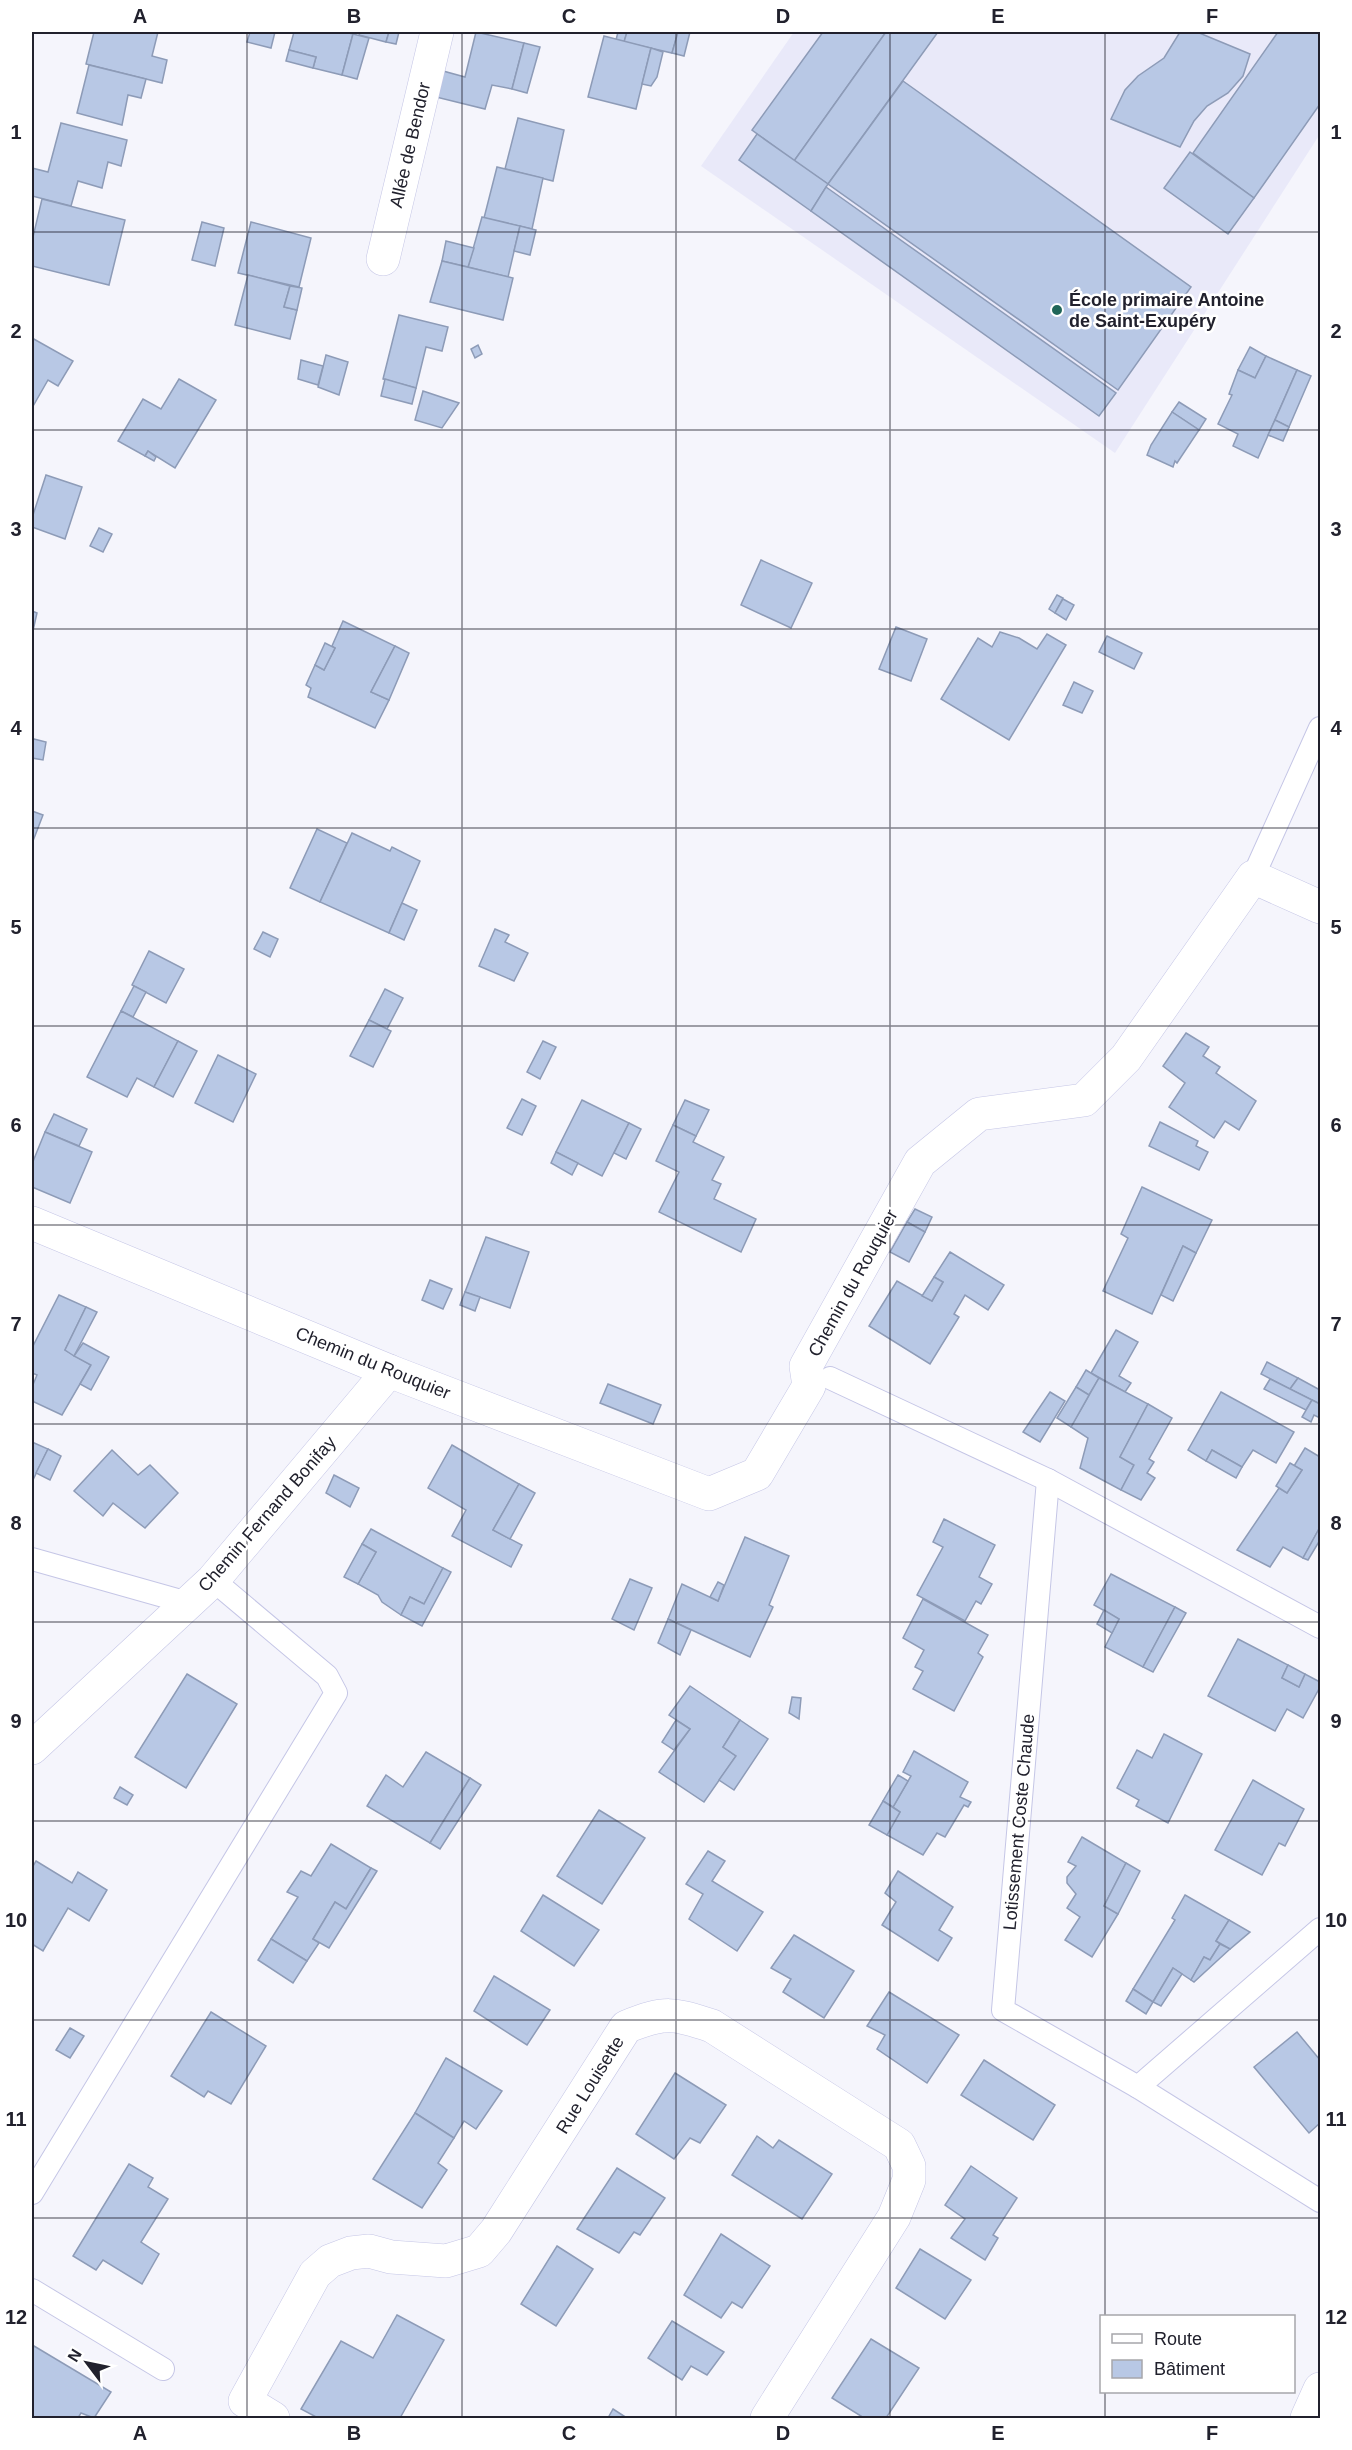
<svg xmlns="http://www.w3.org/2000/svg" width="1352" height="2450" viewBox="0 0 1352 2450" font-family="Helvetica,sans-serif">
<style>
.built{fill:#e9e9f9}
.building{fill:#b8c8e5;stroke:#8d9bb7;stroke-width:1.5}
.lines{fill:none;stroke-linecap:round;stroke-linejoin:round}
.service-casing{stroke:#c5c6e6;stroke-width:24}
.minor-casing{stroke:#c5c6e6;stroke-width:34}
.secondary-casing{stroke:#c5c6e6;stroke-width:34}
.service{stroke:#fff;stroke-width:22}
.minor{stroke:#fff;stroke-width:33}
.secondary{stroke:#fff;stroke-width:33}
.grid{fill:none;stroke:#21212d;stroke-width:1.5;stroke-opacity:0.55}
.poi-dot{fill:#1f6558;stroke:#fff;stroke-width:2}
.labels{text-anchor:middle;stroke-width:5;stroke-linejoin:round;paint-order:stroke}
.street-label{font-size:18px;fill:#21212d;stroke:#fff}
.poi-label{font-size:18px;font-weight:bold;fill:#21212d;stroke:#fff;text-anchor:start}
.neatline{fill:none;stroke:#21212d;stroke-width:2}
.grid-label{font-size:20px;text-anchor:middle;font-weight:bold;fill:#21212d}
</style>
<rect width="100%" height="100%" fill="#f5f5fc"/>
<polygon class="built" points="794,32 1320,32 1320,134 1115,453 701,166"/>
<g class="building">
<polygon points="94,32 158,32 152,56 167,60 162,83 86,64"/>
<polygon points="250,32 275,32 271,48 247,42"/>
<polygon points="294,32 344,32 353,34 342,75 313,68 316,57 289,50"/>
<polygon points="360,32 389,32 386,42 359,35"/>
<polygon points="389,32 399,32 396,44 386,42"/>
<polygon points="476,32 524,43 512,89 492,85 485,109 436,97 443,71 465,77"/>
<polygon points="618,32 627,32 624,42 616,40"/>
<polygon points="627,32 678,32 672,53 624,42"/>
<polygon points="678,32 690,32 684,56 672,53"/>
<polygon points="823,32 886,32 794,161 752,130"/>
<polygon points="886,32 938,32 828,184 794,161"/>
<polygon points="1180,32 1197,32 1250,54 1243,76 1228,93 1207,106 1194,121 1180,147 1111,119 1125,90 1138,76 1164,58"/>
<polygon points="1278,32 1320,32 1320,104 1254,198 1193,153"/>
<polygon points="353,34 369,38 357,79 342,75"/>
<polygon points="604,36 651,48 636,109 588,97"/>
<polygon points="524,43 540,47 527,93 512,89"/>
<polygon points="651,48 663,52 657,77 651,86 642,84"/>
<polygon points="289,50 316,57 313,68 286,61"/>
<polygon points="89,65 146,79 141,98 128,95 122,125 77,113"/>
<polygon points="903,81 1191,287 1118,390 828,184"/>
<polygon points="518,118 564,130 553,181 505,169"/>
<polygon points="61,123 127,140 121,166 108,162 102,188 78,181 71,206 32,196 32,168 48,172"/>
<polygon points="757,134 828,184 811,211 739,160"/>
<polygon points="1190,152 1254,198 1228,234 1164,188"/>
<polygon points="497,167 543,178 532,229 484,218"/>
<polygon points="826,187 1116,393 1099,416 811,211"/>
<polygon points="42,199 125,220 109,285 32,266 32,241"/>
<polygon points="482,217 520,226 508,277 468,267"/>
<polygon points="202,222 224,228 215,266 192,260"/>
<polygon points="251,222 311,238 299,287 238,273"/>
<polygon points="520,226 536,230 530,255 514,251"/>
<polygon points="446,241 474,248 468,267 442,261"/>
<polygon points="442,261 513,278 503,320 430,302"/>
<polygon points="248,275 290,286 284,307 297,310 290,339 235,325"/>
<polygon points="290,286 302,288 297,310 284,307"/>
<polygon points="399,315 448,327 442,351 426,347 416,388 383,379"/>
<polygon points="32,338 73,361 58,386 48,380 32,408"/>
<polygon points="478,345 482,354 475,358 471,349"/>
<polygon points="1250,347 1266,356 1255,378 1238,370"/>
<polygon points="326,355 348,362 339,395 318,387"/>
<polygon points="1266,356 1297,370 1258,458 1233,446 1238,434 1218,424 1232,395 1229,394 1238,370 1255,378"/>
<polygon points="301,360 323,366 318,385 298,379"/>
<polygon points="1297,370 1311,376 1289,427 1275,420"/>
<polygon points="179,379 216,400 175,468 148,451 145,456 118,441 143,399 161,409"/>
<polygon points="385,379 416,388 412,404 381,396"/>
<polygon points="423,391 459,403 442,428 415,420"/>
<polygon points="1179,402 1206,419 1199,430 1172,412"/>
<polygon points="1172,412 1199,430 1177,463 1175,461 1173,467 1147,455 1151,445"/>
<polygon points="1275,420 1289,427 1283,441 1268,435"/>
<polygon points="148,451 156,457 154,461 145,456"/>
<polygon points="46,475 82,487 65,539 32,527 32,518"/>
<polygon points="99,528 112,534 103,552 90,546"/>
<polygon points="761,560 812,583 791,628 741,605"/>
<polygon points="1057,595 1063,598 1055,613 1049,609"/>
<polygon points="1063,599 1074,605 1066,620 1055,613"/>
<polygon points="32,611 37,613 32,635"/>
<polygon points="343,621 395,646 371,692 389,700 375,728 308,697 311,688 306,685 315,665 324,670 335,648 332,646"/>
<polygon points="896,627 927,639 911,681 879,669"/>
<polygon points="1000,632 1019,638 1037,649 1047,634 1066,645 1009,740 941,699 978,638 992,647"/>
<polygon points="1107,636 1142,653 1134,669 1099,652"/>
<polygon points="325,643 335,648 324,670 315,665"/>
<polygon points="395,646 409,653 389,700 371,692"/>
<polygon points="1074,682 1093,691 1082,713 1063,705"/>
<polygon points="34,739 46,742 43,760 32,758 32,742"/>
<polygon points="32,811 43,815 33,841 32,840"/>
<polygon points="317,829 347,843 320,902 290,888"/>
<polygon points="352,833 390,851 392,847 420,861 389,933 320,902"/>
<polygon points="402,903 417,910 404,940 389,933"/>
<polygon points="495,929 509,935 505,942 528,953 514,981 479,966"/>
<polygon points="263,932 278,939 270,957 254,949"/>
<polygon points="149,951 184,969 166,1003 132,985"/>
<polygon points="134,986 146,992 133,1017 121,1011"/>
<polygon points="385,989 403,998 387,1029 369,1020"/>
<polygon points="121,1011 178,1041 154,1087 137,1078 127,1097 87,1077"/>
<polygon points="369,1020 391,1031 373,1067 350,1056"/>
<polygon points="1186,1033 1209,1047 1203,1056 1220,1067 1216,1073 1256,1101 1239,1130 1225,1121 1214,1138 1169,1107 1185,1083 1163,1066"/>
<polygon points="178,1041 197,1051 173,1097 154,1087"/>
<polygon points="543,1041 556,1047 540,1079 527,1072"/>
<polygon points="218,1055 256,1074 233,1122 195,1103"/>
<polygon points="522,1099 536,1106 522,1135 507,1128"/>
<polygon points="582,1100 629,1123 602,1176 556,1152"/>
<polygon points="685,1100 709,1110 696,1136 673,1125"/>
<polygon points="54,1114 87,1129 79,1146 45,1132"/>
<polygon points="1160,1122 1198,1141 1196,1146 1208,1152 1199,1170 1149,1146"/>
<polygon points="629,1123 641,1129 626,1159 614,1153"/>
<polygon points="673,1125 696,1136 693,1142 724,1157 712,1180 721,1184 714,1199 756,1219 741,1252 659,1212 679,1172 656,1161"/>
<polygon points="45,1132 92,1152 70,1203 32,1187 32,1164"/>
<polygon points="556,1152 578,1163 572,1175 551,1163"/>
<polygon points="1142,1187 1212,1220 1196,1253 1183,1246 1152,1314 1103,1291 1128,1238 1121,1234"/>
<polygon points="915,1209 932,1217 925,1232 907,1222"/>
<polygon points="907,1222 925,1232 909,1262 890,1252"/>
<polygon points="486,1237 529,1252 510,1308 465,1292"/>
<polygon points="1183,1246 1196,1253 1173,1301 1161,1295"/>
<polygon points="950,1252 1004,1285 988,1310 965,1295 954,1314 959,1317 930,1364 869,1326 897,1281 932,1301 943,1282 934,1277"/>
<polygon points="934,1277 943,1282 932,1301 922,1296"/>
<polygon points="430,1280 452,1289 443,1309 422,1300"/>
<polygon points="465,1292 480,1297 475,1311 460,1305"/>
<polygon points="59,1295 86,1307 65,1350 91,1365 62,1415 32,1401 32,1387 37,1375 32,1373 32,1348"/>
<polygon points="86,1307 97,1312 74,1356 65,1350"/>
<polygon points="1116,1330 1138,1342 1119,1376 1131,1383 1125,1392 1091,1373"/>
<polygon points="83,1343 109,1357 91,1390 80,1384 91,1365 74,1356"/>
<polygon points="1267,1362 1298,1378 1290,1389 1261,1374"/>
<polygon points="1086,1370 1099,1378 1089,1395 1076,1387"/>
<polygon points="1099,1378 1148,1404 1120,1457 1134,1465 1121,1490 1080,1468 1088,1438 1071,1427"/>
<polygon points="1298,1378 1320,1390 1320,1404 1290,1389"/>
<polygon points="1270,1379 1312,1400 1306,1410 1264,1389"/>
<polygon points="608,1384 661,1405 653,1424 600,1403"/>
<polygon points="1076,1387 1089,1395 1071,1427 1057,1418"/>
<polygon points="1050,1392 1065,1401 1040,1442 1023,1432"/>
<polygon points="1221,1392 1294,1432 1276,1463 1253,1450 1242,1467 1212,1450 1206,1461 1188,1450"/>
<polygon points="1312,1400 1320,1404 1320,1418 1314,1415 1311,1422 1302,1417"/>
<polygon points="1148,1404 1172,1418 1149,1459 1154,1462 1147,1473 1155,1478 1141,1500 1121,1490 1134,1465 1120,1457"/>
<polygon points="32,1442 48,1449 32,1482"/>
<polygon points="452,1445 519,1484 493,1530 522,1545 511,1567 452,1536 466,1510 428,1488"/>
<polygon points="1305,1448 1320,1457 1320,1527 1303,1558 1283,1547 1270,1567 1237,1550 1279,1488 1287,1493 1302,1470 1294,1466"/>
<polygon points="48,1449 61,1456 50,1480 36,1473"/>
<polygon points="112,1450 138,1475 150,1465 178,1493 145,1528 113,1503 103,1516 74,1491"/>
<polygon points="1212,1450 1242,1467 1236,1478 1206,1461"/>
<polygon points="1290,1463 1302,1470 1287,1493 1276,1486"/>
<polygon points="334,1475 359,1488 350,1507 326,1493"/>
<polygon points="519,1484 535,1493 510,1539 493,1530"/>
<polygon points="944,1519 995,1545 979,1577 992,1584 981,1604 976,1601 965,1621 917,1595 943,1547 933,1542"/>
<polygon points="1320,1527 1320,1540 1308,1560 1303,1558"/>
<polygon points="371,1529 443,1568 424,1604 410,1597 401,1615 382,1602 378,1595 358,1584 376,1552 362,1544"/>
<polygon points="745,1537 789,1556 769,1605 773,1607 750,1657 668,1619 682,1584 718,1601"/>
<polygon points="362,1544 376,1552 358,1584 344,1577"/>
<polygon points="443,1568 451,1572 422,1626 401,1615 410,1597 424,1604"/>
<polygon points="1111,1574 1175,1607 1143,1667 1105,1647 1119,1619 1094,1605"/>
<polygon points="630,1579 652,1588 634,1630 612,1619"/>
<polygon points="718,1582 724,1585 718,1601 710,1597"/>
<polygon points="923,1599 988,1635 978,1653 983,1657 954,1711 913,1689 923,1671 915,1667 924,1650 903,1638"/>
<polygon points="1175,1607 1186,1613 1153,1672 1143,1667"/>
<polygon points="1104,1610 1119,1619 1112,1633 1097,1624"/>
<polygon points="668,1619 691,1630 680,1655 658,1643"/>
<polygon points="1238,1639 1288,1665 1282,1678 1299,1687 1305,1674 1320,1682 1320,1687 1303,1718 1287,1709 1275,1731 1208,1696"/>
<polygon points="1288,1665 1305,1674 1299,1687 1282,1678"/>
<polygon points="187,1674 237,1704 186,1788 135,1757"/>
<polygon points="690,1686 740,1720 723,1747 736,1756 704,1802 659,1772 690,1729 669,1715"/>
<polygon points="792,1697 801,1698 799,1719 789,1713"/>
<polygon points="676,1720 690,1729 674,1750 662,1742"/>
<polygon points="740,1720 768,1739 734,1790 719,1780 736,1756 723,1747"/>
<polygon points="1164,1734 1202,1754 1168,1823 1136,1806 1139,1800 1117,1788 1137,1750 1152,1758"/>
<polygon points="914,1751 968,1782 960,1797 971,1802 968,1807 964,1805 945,1837 937,1833 923,1855 887,1835 900,1812 893,1807 911,1776 903,1772"/>
<polygon points="426,1752 470,1778 430,1843 367,1806 386,1775 403,1787"/>
<polygon points="898,1775 908,1781 893,1807 883,1801"/>
<polygon points="470,1778 481,1785 440,1849 430,1843"/>
<polygon points="1253,1780 1304,1809 1285,1846 1279,1843 1262,1875 1215,1850"/>
<polygon points="120,1787 133,1795 127,1805 114,1798"/>
<polygon points="883,1801 900,1812 887,1835 869,1825"/>
<polygon points="599,1810 645,1838 602,1904 557,1876"/>
<polygon points="1082,1837 1126,1863 1104,1906 1118,1914 1092,1957 1065,1940 1080,1917 1067,1908 1076,1894 1067,1883 1067,1877 1076,1866 1068,1862"/>
<polygon points="331,1844 371,1868 346,1909 335,1902 313,1939 319,1943 307,1961 271,1939 298,1897 287,1892 301,1871 311,1876"/>
<polygon points="708,1851 725,1861 712,1881 763,1912 737,1951 689,1919 703,1894 686,1884"/>
<polygon points="36,1861 72,1883 78,1872 107,1890 89,1921 68,1908 43,1951 32,1944 32,1868"/>
<polygon points="1126,1863 1140,1871 1118,1914 1104,1906"/>
<polygon points="371,1868 377,1871 329,1948 313,1939 335,1902 346,1909"/>
<polygon points="898,1871 953,1907 939,1930 952,1938 938,1961 882,1925 896,1902 885,1893"/>
<polygon points="543,1895 599,1930 574,1966 521,1931"/>
<polygon points="1185,1895 1229,1920 1216,1941 1220,1944 1210,1960 1204,1957 1191,1980 1173,1968 1153,2002 1133,1989 1175,1920 1172,1918"/>
<polygon points="1229,1920 1250,1932 1230,1949 1216,1941"/>
<polygon points="794,1935 854,1971 824,2018 783,1992 791,1979 771,1968"/>
<polygon points="271,1939 307,1961 293,1983 258,1960"/>
<polygon points="1220,1944 1230,1949 1194,1982 1191,1980 1204,1957 1210,1960"/>
<polygon points="1173,1968 1182,1974 1161,2006 1153,2002"/>
<polygon points="494,1976 550,2010 527,2045 474,2011"/>
<polygon points="1133,1989 1153,2002 1146,2014 1126,2001"/>
<polygon points="889,1992 959,2035 927,2083 877,2049 885,2035 867,2026"/>
<polygon points="211,2012 266,2046 231,2104 208,2091 204,2097 171,2076"/>
<polygon points="70,2028 84,2036 70,2058 56,2050"/>
<polygon points="1297,2032 1320,2060 1320,2123 1309,2133 1254,2067"/>
<polygon points="446,2058 502,2091 476,2129 464,2121 454,2138 415,2113"/>
<polygon points="984,2060 1055,2105 1033,2140 961,2095"/>
<polygon points="675,2073 726,2105 700,2143 690,2138 674,2159 636,2134"/>
<polygon points="415,2113 454,2138 438,2163 447,2170 422,2208 373,2179"/>
<polygon points="757,2136 773,2148 779,2140 832,2174 802,2219 732,2175"/>
<polygon points="129,2164 153,2178 148,2187 168,2199 141,2242 159,2254 142,2284 103,2260 96,2270 73,2256"/>
<polygon points="971,2166 1017,2198 993,2235 998,2238 985,2260 951,2238 965,2219 945,2205"/>
<polygon points="617,2168 665,2198 640,2235 634,2232 619,2253 577,2229"/>
<polygon points="721,2234 770,2266 742,2308 732,2302 721,2318 684,2295"/>
<polygon points="557,2246 593,2269 556,2326 521,2304"/>
<polygon points="920,2249 971,2280 945,2319 896,2288"/>
<polygon points="397,2315 444,2340 400,2418 318,2418 301,2409 341,2341 373,2358"/>
<polygon points="672,2321 724,2352 707,2375 691,2366 682,2380 648,2358"/>
<polygon points="871,2339 919,2368 886,2418 864,2418 832,2398"/>
<polygon points="34,2346 111,2392 94,2418 81,2413 78,2418 32,2418 32,2351"/>
<polygon points="613,2409 627,2418 608,2418"/>
</g>
<g class="lines">
<g class="service-casing">
<g id="service">
<polyline points="1253,877 1320,728"/>
<polyline points="830,1378 1048,1480 1320,1627"/>
<polyline points="1048,1480 1003,2010 1138,2087 1320,1929"/>
<polyline points="32,1559 188,1603"/>
<polyline points="1138,2087 1320,2201"/>
<polyline points="32,2193 336,1693 327,1676 213,1580"/>
<polyline points="32,2290 163,2369"/>
</g>
</g>
<g class="minor-casing">
<g id="minor">
<polyline points="383,259 437,32"/>
<polyline points="32,1223 389,1371 709,1494 757,1474 809,1386 806,1366 920,1162 979,1114 1084,1100 1126,1058 1253,877 1320,907"/>
<polyline points="32,1748 213,1580 389,1371"/>
<path d="M273,2418L245,2401L315,2274L330,2261L351,2253L369,2251L391,2257L446,2261L479,2251L496,2231L626,2027C666,2011 673,2013 712,2026L899,2145L909,2166V2180L894,2217L767,2418"/>
</g>
</g>
<g class="secondary-casing">
<polyline id="secondary" points="1307,2418 1320,2389"/>
</g>
<use href="#service" class="service"/>
<use href="#minor" class="minor"/>
<use href="#secondary" class="secondary"/>
</g>
<path class="grid" d="M247,32V2418M462,32V2418M676,32V2418M890,32V2418M1105,32V2316M32,232H1320M32,430H1320M32,629H1320M32,828H1320M32,1026H1320M32,1225H1320M32,1424H1320M32,1622H1320M32,1821H1320M32,2020H1320M32,2218H1320M1105,2392V2418"/>
<circle class="poi-dot" cx="1057" cy="310" r="6"/>
<g class="labels">
<g class="street-label">
<text transform="translate(410 145) rotate(-77)" y="6">Allée de Bendor</text>
<text transform="translate(853 1283) rotate(-61)" y="6">Chemin du Rouquier</text>
<text transform="translate(373 1363) rotate(22)" y="6">Chemin du Rouquier</text>
<text transform="translate(267 1514) rotate(-49)" y="6">Chemin Fernand Bonifay</text>
<text transform="translate(1019 1822) rotate(-85)" y="6">Lotissement Coste Chaude</text>
<text transform="translate(590 2085) rotate(-58)" y="6">Rue Louisette</text>
</g>
<g class="poi-label">
<text x="1069" y="306">École primaire Antoine<tspan x="1069" dy="21">de Saint-Exupéry</tspan></text>
</g>
</g>
<rect width="1352" height="2450" fill="none" stroke="#ffffff" stroke-width="66"/>
<rect x="1100" y="2315" width="195" height="78" fill="#ffffff" stroke="#a6a6ab" stroke-width="1.5"/>
<rect x="1112" y="2334" width="30" height="9" fill="#ffffff" stroke="#a6a6ab" stroke-width="1.5"/>
<text x="1154" y="2345" font-size="18" fill="#21212d">Route</text>
<rect x="1112" y="2360" width="30" height="18" fill="#b8c8e5" stroke="#a6a6ab" stroke-width="1.5"/>
<text x="1154" y="2375" font-size="18" fill="#21212d">Bâtiment</text>
<g transform="translate(87 2363) rotate(302)" stroke="#ffffff" stroke-width="4.5" paint-order="stroke">
<path d="M0-4.5L10 22L0 15L-10 22Z" fill="#21212d"/>
<text y="-9" font-size="16" font-weight="bold" text-anchor="middle" fill="#21212d">N</text>
</g>
<rect x="33" y="33" width="1286" height="2384" class="neatline"/>
<g class="grid-label">
<text x="140" y="23">A</text>
<text x="354" y="23">B</text>
<text x="569" y="23">C</text>
<text x="783" y="23">D</text>
<text x="998" y="23">E</text>
<text x="1212" y="23">F</text>
<text x="16" y="139">1</text>
<text x="1336" y="139">1</text>
<text x="16" y="338">2</text>
<text x="1336" y="338">2</text>
<text x="16" y="536">3</text>
<text x="1336" y="536">3</text>
<text x="16" y="735">4</text>
<text x="1336" y="735">4</text>
<text x="16" y="934">5</text>
<text x="1336" y="934">5</text>
<text x="16" y="1132">6</text>
<text x="1336" y="1132">6</text>
<text x="16" y="1331">7</text>
<text x="1336" y="1331">7</text>
<text x="16" y="1530">8</text>
<text x="1336" y="1530">8</text>
<text x="16" y="1728">9</text>
<text x="1336" y="1728">9</text>
<text x="16" y="1927">10</text>
<text x="1336" y="1927">10</text>
<text x="16" y="2126">11</text>
<text x="1336" y="2126">11</text>
<text x="16" y="2324">12</text>
<text x="1336" y="2324">12</text>
<text x="140" y="2440">A</text>
<text x="354" y="2440">B</text>
<text x="569" y="2440">C</text>
<text x="783" y="2440">D</text>
<text x="998" y="2440">E</text>
<text x="1212" y="2440">F</text>
</g>
</svg>
